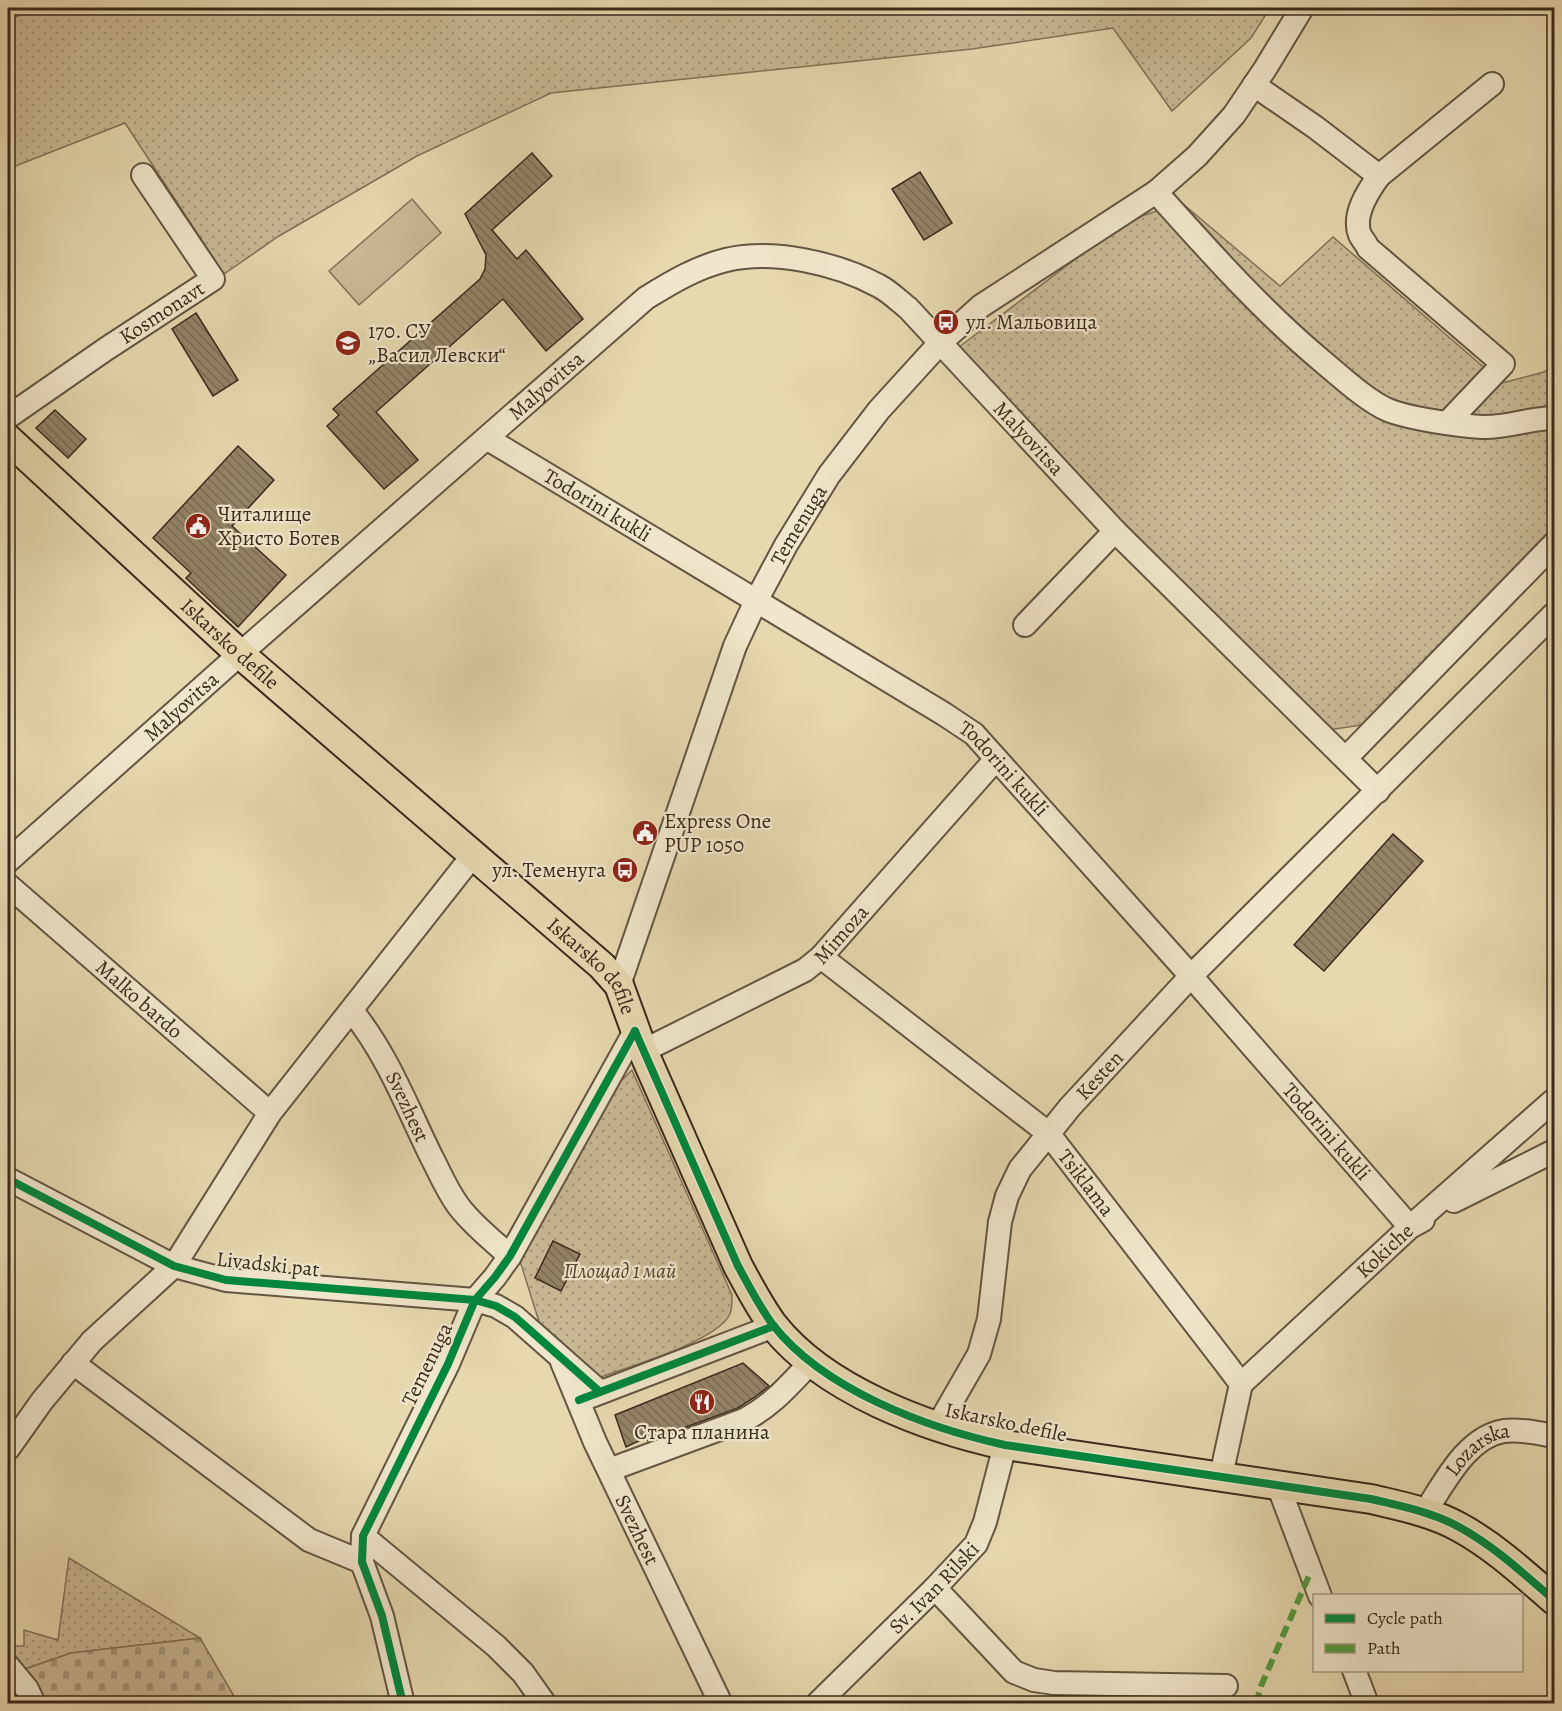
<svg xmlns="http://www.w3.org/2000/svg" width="1562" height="1711" viewBox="0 0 1562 1711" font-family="Alegreya,serif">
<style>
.green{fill:url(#green-dots);stroke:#817259;stroke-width:1.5}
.cemetery{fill:url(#cemetery-stones);stroke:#817259;stroke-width:1.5}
.pitch{fill:#c9ba96;stroke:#817259;stroke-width:1.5}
.building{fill:url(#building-back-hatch);stroke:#392a1c;stroke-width:1.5}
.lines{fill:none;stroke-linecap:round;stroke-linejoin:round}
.minor-casing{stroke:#645641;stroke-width:26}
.major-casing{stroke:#392a1c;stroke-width:32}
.minor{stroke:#efe6cb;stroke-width:22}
.major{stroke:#e6d8af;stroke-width:28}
.quiet{stroke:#529c3e;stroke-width:6;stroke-dasharray:12 6;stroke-linecap:butt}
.cycleway-casing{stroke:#efe6cb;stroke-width:11}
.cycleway{stroke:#00873e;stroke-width:8}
.labels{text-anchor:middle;stroke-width:4.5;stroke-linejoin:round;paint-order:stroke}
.street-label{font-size:21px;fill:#392a1c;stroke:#efe6cb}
.poi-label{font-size:21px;fill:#392a1c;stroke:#efe6cb;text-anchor:start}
.park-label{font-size:21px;font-style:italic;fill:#564734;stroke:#efe6cb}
</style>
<defs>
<pattern id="green-dots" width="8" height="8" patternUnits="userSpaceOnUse" patternTransform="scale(1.5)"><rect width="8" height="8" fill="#c9ba96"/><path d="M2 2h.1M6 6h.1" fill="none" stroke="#a4977a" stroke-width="1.8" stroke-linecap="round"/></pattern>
<pattern id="cemetery-stones" width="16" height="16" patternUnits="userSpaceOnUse" patternTransform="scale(1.5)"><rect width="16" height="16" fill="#c9ba96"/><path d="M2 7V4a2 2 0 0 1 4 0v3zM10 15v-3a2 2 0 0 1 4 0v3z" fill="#a4977a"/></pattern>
<pattern id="building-back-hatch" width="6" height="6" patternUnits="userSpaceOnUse" patternTransform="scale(1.5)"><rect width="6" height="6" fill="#938468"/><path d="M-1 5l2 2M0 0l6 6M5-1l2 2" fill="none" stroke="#796c55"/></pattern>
</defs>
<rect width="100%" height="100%" fill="#e6d8af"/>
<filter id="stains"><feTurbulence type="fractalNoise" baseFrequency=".00333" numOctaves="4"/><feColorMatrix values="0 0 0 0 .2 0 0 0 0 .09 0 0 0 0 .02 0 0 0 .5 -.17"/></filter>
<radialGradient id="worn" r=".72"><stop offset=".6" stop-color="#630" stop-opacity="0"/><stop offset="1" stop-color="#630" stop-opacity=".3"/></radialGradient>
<g class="green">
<polygon points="38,8 1270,8 1251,38 1172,111 1113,28 972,49 551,93 417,156 279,236 224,274 125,123 8,169 8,20"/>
<polygon points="1182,203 1280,286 1333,237 1502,383 1544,372 1554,366 1554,526 1361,725 1322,731 955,350 1126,221"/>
<path d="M632,1070L732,1295C732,1301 732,1309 730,1314C718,1341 628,1367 598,1378L541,1328L520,1261L613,1089Z"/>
<polygon points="69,1558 200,1638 71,1653 8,1675 20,1704 8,1703 8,1646 24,1646 24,1630 58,1640"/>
</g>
<polygon class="cemetery" points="200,1638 238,1703 20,1703 8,1675 71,1653"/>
<polygon class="pitch" points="412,199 441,233 359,305 329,271"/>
<g class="building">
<polygon points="532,153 552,176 492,230 517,259 526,250 583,319 546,351 503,299 376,412 418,460 384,489 327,426 339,415 333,409 480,279 485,269 486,255 465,214"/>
<polygon points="920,172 952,223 924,240 892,189"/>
<polygon points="196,313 238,380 213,396 172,329"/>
<polygon points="55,410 86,439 68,458 36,428"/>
<polygon points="238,446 274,480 232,526 286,575 238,627 186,578 191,573 153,538"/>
<polygon points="1393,834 1423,861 1324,971 1294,945"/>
<polygon points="553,1241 580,1254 561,1291 535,1278"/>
<polygon points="743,1363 769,1386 755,1397 738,1408 648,1441 647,1437 626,1447 615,1415"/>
</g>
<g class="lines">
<g class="minor-casing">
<g id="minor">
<path d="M1254,85L1315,127L1379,176C1368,191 1352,215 1360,235C1362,239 1366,243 1368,248L1503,364L1448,422"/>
<polyline points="1379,176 1492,84"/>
<path d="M1156,192C1209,251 1261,310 1322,361C1340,376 1367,401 1388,410C1407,418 1460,426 1482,427C1507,428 1530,418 1554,418"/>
<path id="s1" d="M8,417L106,349L213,279L143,175"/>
<path id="s2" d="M488,439L944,714L974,734L1191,976L1410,1227L1554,1100"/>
<polyline points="1025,625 1115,531"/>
<polyline points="1346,758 1554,544"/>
<path id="s3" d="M8,861L240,654L646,298C672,282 697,267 726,260C774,249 836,263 879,286C889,291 899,301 908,308L1115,531L1378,791"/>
<path id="s4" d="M8,885L270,1113"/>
<path id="s5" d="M821,957L1048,1133L1226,1364L1241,1384L1221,1476"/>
<path id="s6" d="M619,985L735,646L756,601L786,545L829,475L879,410L940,343L981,306L1156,192L1197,156L1234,115L1265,69L1302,8"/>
<path id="s7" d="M352,1011C387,1054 407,1107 431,1156C440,1173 448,1193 460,1208C474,1226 493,1241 510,1256"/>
<path id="s8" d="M643,1051L805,970L821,957L996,759"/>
<polyline points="8,1179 174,1266 226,1280 475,1300 496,1306 515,1317 600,1392"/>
<polyline points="1454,1201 1554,1151"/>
<path id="s9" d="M562,1362L595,1442L721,1704"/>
<polyline points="73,1363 309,1540 362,1562"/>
<path id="s10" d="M1241,1384L1410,1227L1423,1220"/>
<polyline points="586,1398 774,1326"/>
<path id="s11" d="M937,1427L979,1354L989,1319L1000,1222L1007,1196L1020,1169L1070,1107L1191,976L1554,614"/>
<polyline points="8,1449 42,1401 92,1341 174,1266 270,1113 474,854"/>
<path d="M609,1470L744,1420C772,1406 790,1384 811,1362"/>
<polyline points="1278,1485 1320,1596"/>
<path id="s12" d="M1425,1512C1444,1484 1466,1437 1504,1431C1521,1429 1538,1433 1554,1436"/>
<polyline points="363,1536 496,1646 523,1673 545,1704"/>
<polyline points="935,1588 1014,1672 1034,1680 1054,1683 1226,1686"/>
<polyline points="8,1666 27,1689 34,1704"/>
<polyline points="1354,1670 1367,1704"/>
<polyline points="403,1704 382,1616 362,1562 363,1536 448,1364 475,1300 495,1277 510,1256 635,1031"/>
<path id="s13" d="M817,1704L935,1588L976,1544L985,1522L1005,1445"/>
</g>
</g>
<g class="major-casing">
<g id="major">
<path id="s14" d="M8,439L240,654L602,966L619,985L643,1051L738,1266C749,1286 759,1306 773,1325C824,1390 927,1428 1005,1445L1371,1499C1400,1506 1432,1512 1459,1527C1494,1546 1524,1574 1554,1600"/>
</g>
</g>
<use href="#minor" class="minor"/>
<use href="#major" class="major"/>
<polyline class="quiet" points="1256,1704 1261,1686 1311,1571"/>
<g class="cycleway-casing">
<g id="cycleway">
<path d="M635,1031L738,1266C749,1286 759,1306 773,1325C824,1390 927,1428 1005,1445L1371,1499C1400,1506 1432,1512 1459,1527C1494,1546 1524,1574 1554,1600"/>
<polyline points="8,1179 174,1266 226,1280 475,1300 496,1306 515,1317 600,1392"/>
<polyline points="579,1400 774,1326"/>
<polyline points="403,1704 382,1616 362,1562 363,1536 448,1364 475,1300 495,1277 510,1256 635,1031"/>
</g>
</g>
<use href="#cycleway" class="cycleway"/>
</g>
<defs>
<g id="bus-disc" transform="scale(1.35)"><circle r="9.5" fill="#8f2418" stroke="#efe6cb"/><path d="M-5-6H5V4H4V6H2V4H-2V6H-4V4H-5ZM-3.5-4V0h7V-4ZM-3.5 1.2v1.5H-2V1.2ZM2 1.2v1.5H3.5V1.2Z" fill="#fff"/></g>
<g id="school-disc" transform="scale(1.35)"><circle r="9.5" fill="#8f2418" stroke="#efe6cb"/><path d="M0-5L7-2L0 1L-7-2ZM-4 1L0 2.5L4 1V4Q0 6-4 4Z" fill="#fff"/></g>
<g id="civic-disc" transform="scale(1.35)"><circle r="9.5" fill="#8f2418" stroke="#efe6cb"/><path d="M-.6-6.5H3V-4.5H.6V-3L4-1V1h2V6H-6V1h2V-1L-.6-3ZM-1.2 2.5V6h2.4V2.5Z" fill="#fff"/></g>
<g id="restaurant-disc" transform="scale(1.35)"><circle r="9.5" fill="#8f2418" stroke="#efe6cb"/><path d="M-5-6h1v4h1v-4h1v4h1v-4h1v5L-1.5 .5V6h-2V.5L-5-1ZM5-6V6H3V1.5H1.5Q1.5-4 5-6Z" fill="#fff"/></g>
</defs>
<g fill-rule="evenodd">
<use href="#bus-disc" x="946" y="322"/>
<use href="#school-disc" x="348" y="343"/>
<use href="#civic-disc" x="198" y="526"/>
<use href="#civic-disc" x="645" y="833"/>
<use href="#bus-disc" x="625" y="870"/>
<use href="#restaurant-disc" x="702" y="1402"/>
</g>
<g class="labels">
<g class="street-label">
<text dy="7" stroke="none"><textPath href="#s1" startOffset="186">Kosmonavt</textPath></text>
<text dy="7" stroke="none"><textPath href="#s3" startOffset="718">Malyovitsa</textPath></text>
<text dy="7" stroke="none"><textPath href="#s3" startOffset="1312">Malyovitsa</textPath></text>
<text dy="7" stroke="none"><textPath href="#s2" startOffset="128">Todorini kukli</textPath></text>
<text dy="7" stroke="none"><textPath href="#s6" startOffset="495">Temenuga</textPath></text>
<text dy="7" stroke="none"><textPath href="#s14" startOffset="302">Iskarsko defile</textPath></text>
<text dy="7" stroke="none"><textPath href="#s3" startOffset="232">Malyovitsa</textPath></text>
<text dy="7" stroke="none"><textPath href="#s2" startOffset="614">Todorini kukli</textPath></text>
<text dy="7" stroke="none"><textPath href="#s8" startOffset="232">Mimoza</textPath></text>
<text dy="7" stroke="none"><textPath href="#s14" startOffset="788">Iskarsko defile</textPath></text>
<text dy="7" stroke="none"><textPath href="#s4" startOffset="174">Malko bardo</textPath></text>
<text dy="7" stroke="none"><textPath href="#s11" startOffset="398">Kesten</textPath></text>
<text dy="7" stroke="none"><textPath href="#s7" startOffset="111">Svezhest</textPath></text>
<text dy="7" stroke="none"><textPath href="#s2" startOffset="1100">Todorini kukli</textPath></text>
<text dy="7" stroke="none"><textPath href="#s5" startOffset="350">Tsiklama</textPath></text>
<text dy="7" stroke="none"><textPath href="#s10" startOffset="196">Kokiche</textPath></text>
<text transform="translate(268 1264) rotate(6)" y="7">Livadski pat</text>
<text transform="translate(427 1364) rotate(-64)" y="7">Temenuga</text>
<text transform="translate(1006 1422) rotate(12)" y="7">Iskarsko defile</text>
<text dy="7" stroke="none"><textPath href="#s12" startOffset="84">Lozarska</textPath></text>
<text dy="7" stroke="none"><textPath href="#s9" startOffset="184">Svezhest</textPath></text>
<text dy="7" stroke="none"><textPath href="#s13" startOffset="165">Sv. Ivan Rilski</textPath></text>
</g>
<g class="poi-label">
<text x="966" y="329">ул. Мальовица</text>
<text x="368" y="338">170. СУ<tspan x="368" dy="24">„Васил Левски“</tspan></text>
<text x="218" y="521">Читалище<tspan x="218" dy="24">Христо Ботев</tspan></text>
<text x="664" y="828">Express One<tspan x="664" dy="24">PUP 1050</tspan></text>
<text x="606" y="877" text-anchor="end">ул. Теменуга</text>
<text x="702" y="1439" text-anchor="middle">Стара планина</text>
</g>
<g class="park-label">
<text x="620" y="1278">Площад 1 май</text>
</g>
</g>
<rect width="1562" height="1711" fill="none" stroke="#e6d8af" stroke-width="30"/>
<rect x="9" y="9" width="1544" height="1693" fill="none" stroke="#392a1c" stroke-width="3"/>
<rect x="15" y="15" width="1532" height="1681" fill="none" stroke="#392a1c" stroke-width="1.5"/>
<rect x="1313" y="1594" width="210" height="78" fill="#efe6cb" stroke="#a69b85" stroke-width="1.5"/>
<rect x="1325" y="1614" width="30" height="9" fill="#00873e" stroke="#a69b85" stroke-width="1.5"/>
<text x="1367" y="1624" font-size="18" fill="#392a1c">Cycle path</text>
<rect x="1325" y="1644" width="30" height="9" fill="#529c3e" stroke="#a69b85" stroke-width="1.5"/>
<text x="1367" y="1654" font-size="18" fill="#392a1c">Path</text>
<rect width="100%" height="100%" filter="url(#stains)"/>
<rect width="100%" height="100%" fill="url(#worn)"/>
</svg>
